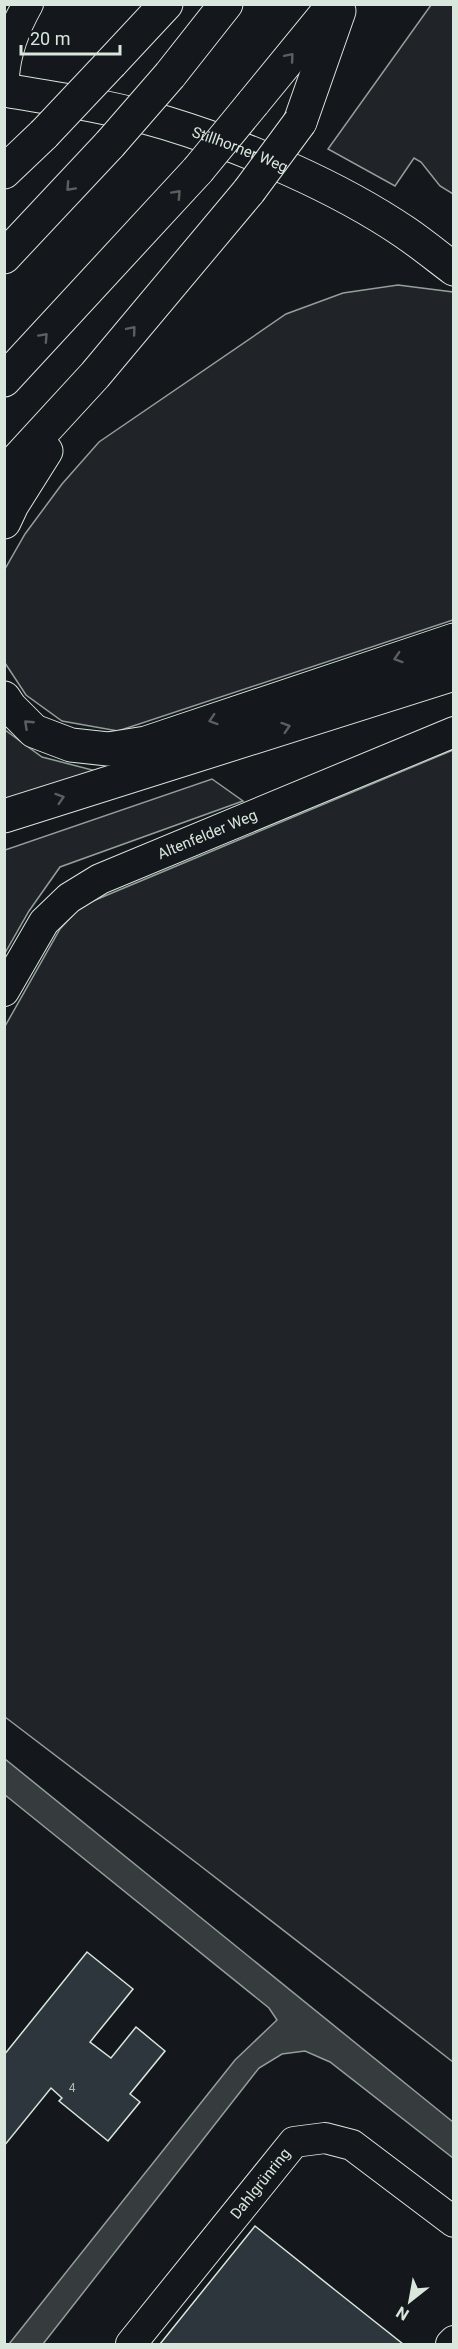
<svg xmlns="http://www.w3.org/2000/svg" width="458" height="2349" viewBox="0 0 458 2349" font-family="Roboto,sans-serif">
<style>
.green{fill:#202428;stroke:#939e99;stroke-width:1.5}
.water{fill:#363b3e;stroke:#939e99;stroke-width:1.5}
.building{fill:#2c363c;stroke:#d8e6dc;stroke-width:1.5}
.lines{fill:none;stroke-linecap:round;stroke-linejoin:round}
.minor-casing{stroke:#d8e6dc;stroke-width:32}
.secondary-casing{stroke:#d8e6dc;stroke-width:35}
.motorway-casing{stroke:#d8e6dc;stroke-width:35}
.minor{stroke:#14181c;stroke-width:30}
.secondary{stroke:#14181c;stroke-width:33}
.motorway{stroke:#14181c;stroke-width:33}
.motorway-bridge-casing{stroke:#d8e6dc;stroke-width:35;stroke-linecap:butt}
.motorway-bridge{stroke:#14181c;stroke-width:33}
.oneway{stroke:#59605f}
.labels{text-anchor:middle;stroke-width:4.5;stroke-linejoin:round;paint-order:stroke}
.number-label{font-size:12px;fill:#adbab4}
.street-label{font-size:15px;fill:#d8e6dc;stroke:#14181c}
</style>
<rect width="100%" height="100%" fill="#14181c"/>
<g class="green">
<polygon points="431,5 453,5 453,194 440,186 421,162 414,158 395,186 328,149"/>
<polygon points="398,285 453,292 453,620 118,731 62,721 26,695 5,663 5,569 25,534 62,484 99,442 286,314 343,293"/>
<polygon points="5,730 42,757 100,772 5,801"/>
<polygon points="453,750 453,2062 198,1864 5,1717 4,1028 60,929 81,906"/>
<polygon points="212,779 243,801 60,867 29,911 5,953 5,850"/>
</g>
<polygon class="water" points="5,1759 453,2122 453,2158 330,2062 305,2051 282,2054 259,2068 43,2344 9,2344 235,2060 277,2020 269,2008 5,1795"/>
<g class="building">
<polygon points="87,1952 133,1989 90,2042 111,2058 136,2027 165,2051 130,2094 140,2102 108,2141 59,2101 62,2098 51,2088 4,2146 4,2055"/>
<polygon points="255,2226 335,2290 403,2344 160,2344"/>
</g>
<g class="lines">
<g class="minor-casing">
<g id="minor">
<path d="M4,76C6,49 15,27 28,4"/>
<path id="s1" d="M4,991L44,922L69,898L100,879L454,732"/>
<path id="s2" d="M131,2344L294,2142L325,2138L352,2145L454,2222"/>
<polyline points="451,2344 454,2341"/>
</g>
</g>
<g class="secondary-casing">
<g id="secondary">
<path id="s3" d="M4,90C58,99 113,107 166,123C245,147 337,186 406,233C422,244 438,257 454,269"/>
</g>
</g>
<g class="motorway-casing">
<g id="motorway">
<polyline points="111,63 166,4"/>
<polyline points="170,75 226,4"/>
<polyline points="253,103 334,4"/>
<polyline points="300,122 339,11"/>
<polyline points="4,172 44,134"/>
<polyline points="4,257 110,144"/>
<polyline points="4,380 198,170"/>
<polyline points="4,474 95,375 249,191"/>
<polyline points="4,522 12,505 46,451"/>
<polyline points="4,698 10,707 34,731 71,745 108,749 146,743 454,640"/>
<polyline points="4,816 454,674"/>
</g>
</g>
<use href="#minor" class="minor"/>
<use href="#secondary" class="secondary"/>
<use href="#motorway" class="motorway"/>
<g class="motorway-bridge-casing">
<g id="motorway-bridge">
<polyline points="44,134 111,63"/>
<polyline points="110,144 170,75"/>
<polyline points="198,170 253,103"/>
<polyline points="249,191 300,122"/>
</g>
</g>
<use href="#motorway-bridge" class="motorway-bridge"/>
</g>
<defs><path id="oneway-chevron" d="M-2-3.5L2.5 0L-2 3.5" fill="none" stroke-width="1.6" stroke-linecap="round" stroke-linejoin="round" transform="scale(1.5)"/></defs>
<g class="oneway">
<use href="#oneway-chevron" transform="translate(290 57) rotate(-50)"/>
<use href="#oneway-chevron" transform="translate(70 187) rotate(133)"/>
<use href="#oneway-chevron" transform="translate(177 194) rotate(-47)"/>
<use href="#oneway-chevron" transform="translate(132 330) rotate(-50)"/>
<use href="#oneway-chevron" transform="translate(44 337) rotate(-47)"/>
<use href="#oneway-chevron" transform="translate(398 658) rotate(162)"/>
<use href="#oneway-chevron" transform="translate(213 720) rotate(162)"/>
<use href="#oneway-chevron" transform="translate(28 724) rotate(-137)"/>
<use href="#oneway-chevron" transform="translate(286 727) rotate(-18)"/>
<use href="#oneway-chevron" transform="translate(60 798) rotate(-18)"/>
</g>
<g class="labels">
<g class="number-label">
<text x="72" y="2092">4</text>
</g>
<g class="street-label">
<text dy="5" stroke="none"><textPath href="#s3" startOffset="244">Stillhorner Weg</textPath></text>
<text dy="5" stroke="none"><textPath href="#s1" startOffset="267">Altenfelder Weg</textPath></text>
<text dy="5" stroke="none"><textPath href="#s2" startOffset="206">Dahlgrünring</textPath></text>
</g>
</g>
<rect width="458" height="2349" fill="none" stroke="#d8e6dc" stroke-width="12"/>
<g transform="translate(410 2301) rotate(211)" stroke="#14181c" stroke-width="4.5" paint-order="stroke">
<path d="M0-4.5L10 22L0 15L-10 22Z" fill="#d8e6dc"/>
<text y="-9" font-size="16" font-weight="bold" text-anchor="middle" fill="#d8e6dc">N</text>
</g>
<path d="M21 45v9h99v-9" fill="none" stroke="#d8e6dc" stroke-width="3"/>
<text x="30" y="45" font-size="18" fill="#d8e6dc" stroke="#14181c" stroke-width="4.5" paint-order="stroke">20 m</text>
</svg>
